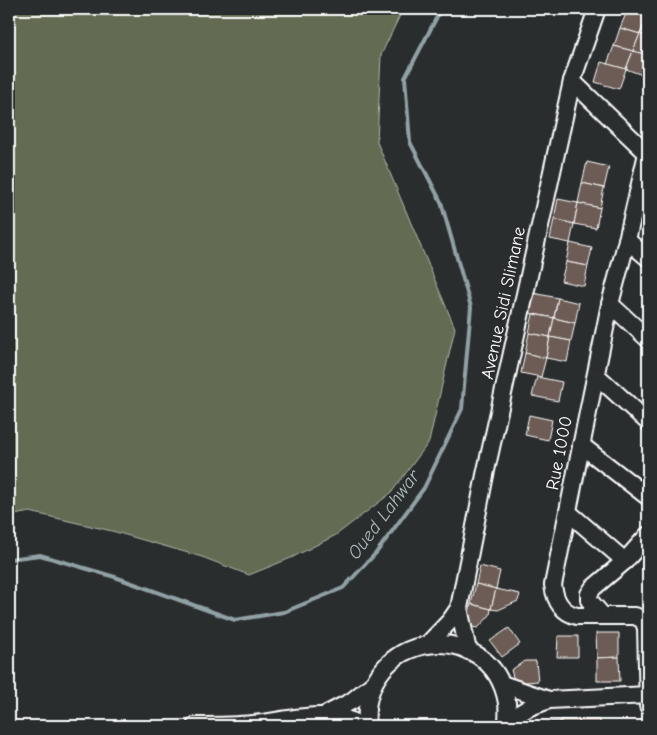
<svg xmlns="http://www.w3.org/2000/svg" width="657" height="735" viewBox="0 0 657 735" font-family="'Comic Neue',sans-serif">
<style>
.green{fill:#646c52;stroke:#b2b6a8}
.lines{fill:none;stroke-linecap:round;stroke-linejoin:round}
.stream{stroke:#91a2a6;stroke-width:4}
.building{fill:#6c5c54;stroke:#fff}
.minor-casing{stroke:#fff;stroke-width:20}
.minor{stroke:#2a2d2e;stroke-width:16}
.labels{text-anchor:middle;stroke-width:4;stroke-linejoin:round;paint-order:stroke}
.street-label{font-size:18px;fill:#fff;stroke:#2a2d2e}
.water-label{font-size:19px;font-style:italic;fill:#acb9bc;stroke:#2a2d2e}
</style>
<rect width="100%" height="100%" fill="#2a2d2e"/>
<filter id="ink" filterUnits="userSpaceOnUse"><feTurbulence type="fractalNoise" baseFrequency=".02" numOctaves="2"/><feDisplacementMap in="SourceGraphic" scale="10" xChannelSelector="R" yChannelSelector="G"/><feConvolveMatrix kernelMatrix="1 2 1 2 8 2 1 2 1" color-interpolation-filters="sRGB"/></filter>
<g filter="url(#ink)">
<polygon class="green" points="9,9 403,9 381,55 377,142 455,328 429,442 391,493 336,535 291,558 249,575 202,557 112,531 30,512 9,516"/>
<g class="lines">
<polyline class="stream" points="9,559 40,555 115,577 235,620 284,612 343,588 376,553 424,488 462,409 471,307 441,202 410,142 405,78 441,9"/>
</g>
<g class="building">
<polygon points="628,9 634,9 648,15 640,34 620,28"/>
<polygon points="648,15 648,37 640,34"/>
<polygon points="620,28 640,34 633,51 614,46"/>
<polygon points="640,34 648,37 648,55 633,51"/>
<polygon points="614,46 633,51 626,69 607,64"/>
<polygon points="633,51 648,55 648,77 626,69"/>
<polygon points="601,62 626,69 619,89 595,82"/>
<polygon points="587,162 609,167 604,188 582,183"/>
<polygon points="582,183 604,188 600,208 578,203"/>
<polygon points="558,199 578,203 574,224 554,219"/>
<polygon points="578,203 600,208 596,228 574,224"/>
<polygon points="554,219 574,224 570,243 550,239"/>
<polygon points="570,243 592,248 588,266 566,262"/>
<polygon points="566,262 588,266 584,286 561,281"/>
<polygon points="533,293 558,298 554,318 529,313"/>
<polygon points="558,298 579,303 575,323 554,318"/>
<polygon points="533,314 554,318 550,337 529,333"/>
<polygon points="554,318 575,323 571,341 550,337"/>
<polygon points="529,333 550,337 546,358 525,353"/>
<polygon points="550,337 571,341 567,362 546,358"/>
<polygon points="525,353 546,358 541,377 521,373"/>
<polygon points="537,377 562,382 558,401 532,396"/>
<polygon points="529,415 552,420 548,440 525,435"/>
<polygon points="480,566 500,571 496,589 476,584"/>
<polygon points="476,584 496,589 491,609 471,604"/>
<polygon points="496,589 520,594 518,601 498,610 491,609"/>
<polygon points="471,604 491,609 490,615 478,628 466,626"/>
<polygon points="509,628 520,644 502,657 490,641"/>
<polygon points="596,633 619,633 619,657 597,658"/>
<polygon points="558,636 578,636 578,657 557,657"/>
<polygon points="619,657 620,681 597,681 597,658"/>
<polygon points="525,661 536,661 538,681 515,683 511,670"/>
<polygon points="561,720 579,720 580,726 561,726"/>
<polygon points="579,720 600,720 600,726 580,726"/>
<polygon points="560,721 560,726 521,726 519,724"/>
</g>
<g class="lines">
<g class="minor-casing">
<g id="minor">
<polyline points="572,81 648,154"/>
<path d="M648,149L627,240L610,304L553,585C555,600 561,612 577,616H635L643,620L646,628L648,706"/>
<polyline points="627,240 648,258"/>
<polyline points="610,304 648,339"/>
<polyline points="596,375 648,422"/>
<polyline points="581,445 648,497"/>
<polyline points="568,512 625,561"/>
<polyline points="603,616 589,600 589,594 593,588 625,561 648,535"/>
<polyline points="427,645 450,621 459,608"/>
<polyline points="468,651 459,608 485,475 572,81 597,9"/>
<polyline points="502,684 549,700"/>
<polyline points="325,715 352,701 373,684"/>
<polyline points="507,721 530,707 549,700 648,695"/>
<path d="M195,726C214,726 234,726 253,724C290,720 329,707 363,726"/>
<path d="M367,726C359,629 492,614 507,703C508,710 507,719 507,726"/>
</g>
</g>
<use href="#minor" class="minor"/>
</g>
</g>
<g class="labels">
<g class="street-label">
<text transform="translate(503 303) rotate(-78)" y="6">Avenue Sidi Slimane</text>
<text transform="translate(559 453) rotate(-79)" y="6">Rue 1000</text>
</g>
<g class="water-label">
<text transform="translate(383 514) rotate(-53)" y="7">Oued Lahwar</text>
</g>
</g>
<rect width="657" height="735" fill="none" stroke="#2a2d2e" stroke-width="30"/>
<rect x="15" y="15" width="627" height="705" fill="none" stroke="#fff" stroke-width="2" filter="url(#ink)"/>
</svg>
